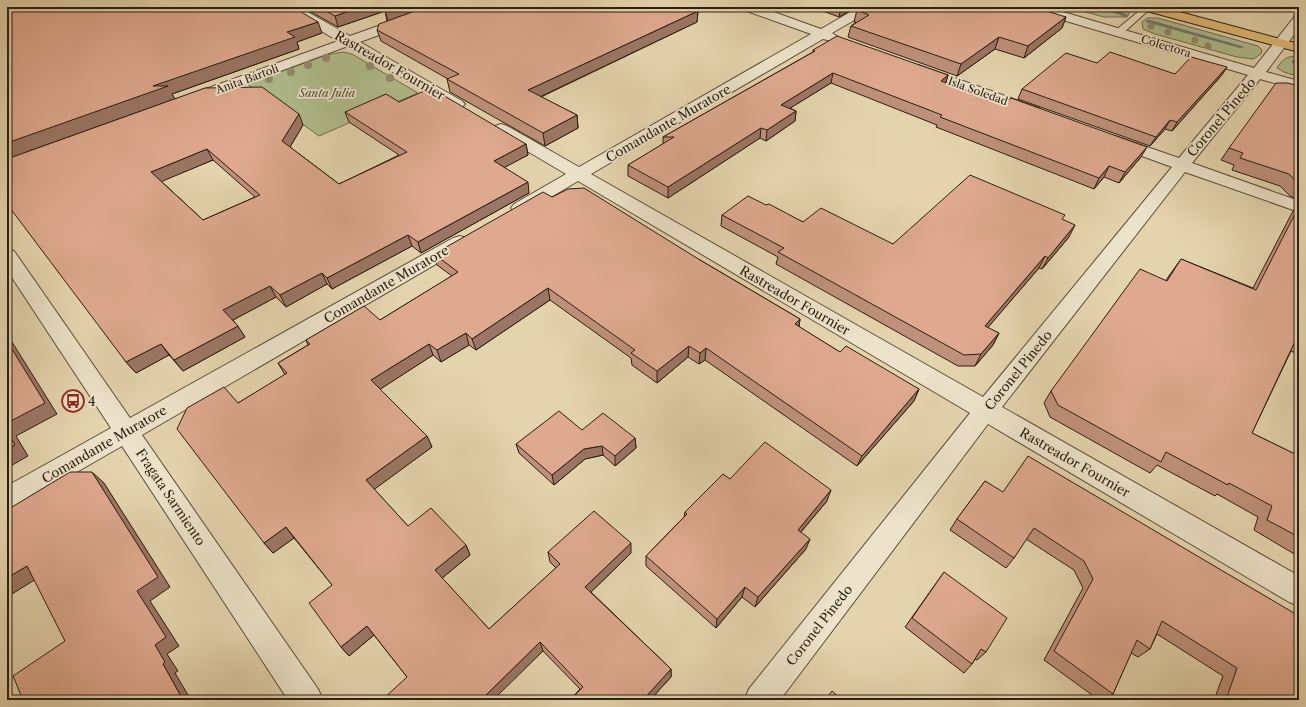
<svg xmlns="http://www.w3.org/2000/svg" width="1306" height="707" viewBox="0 0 1306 707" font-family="'Libre Caslon Text',serif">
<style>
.green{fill:#b0bd8d;stroke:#6e6e4e}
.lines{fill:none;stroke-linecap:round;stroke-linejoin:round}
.stream{fill:#6c7972;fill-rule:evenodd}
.service-casing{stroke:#594c38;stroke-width:2}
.minor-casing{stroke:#594c38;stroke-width:2}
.primary-casing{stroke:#2b1e10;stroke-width:2}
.service{fill:#ede3ca;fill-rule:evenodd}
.minor{fill:#ede3ca;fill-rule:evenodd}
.primary{fill:#e2ba77;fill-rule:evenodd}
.tree{fill:#948a6c}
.wall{fill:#bf917b;stroke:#2b1e10;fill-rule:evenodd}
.shaded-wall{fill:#9b7664;stroke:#2b1e10}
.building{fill:#dea98f;stroke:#2b1e10;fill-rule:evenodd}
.labels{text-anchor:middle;stroke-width:3.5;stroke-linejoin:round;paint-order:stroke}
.far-street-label{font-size:11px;fill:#2b1e10;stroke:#ede3ca}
.far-park-label{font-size:11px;font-style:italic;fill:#534e36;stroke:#ede3ca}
.street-label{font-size:13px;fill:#2b1e10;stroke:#ede3ca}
.poi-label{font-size:13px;fill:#2b1e10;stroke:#ede3ca;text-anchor:start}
</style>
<rect width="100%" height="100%" fill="#e4d4ae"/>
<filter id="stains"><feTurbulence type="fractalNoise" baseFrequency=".005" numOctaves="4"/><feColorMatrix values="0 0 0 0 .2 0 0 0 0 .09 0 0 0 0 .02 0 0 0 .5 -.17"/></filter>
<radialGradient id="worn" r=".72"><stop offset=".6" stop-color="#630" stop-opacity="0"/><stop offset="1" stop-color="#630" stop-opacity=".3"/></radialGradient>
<g class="green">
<polygon points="1067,7 1121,7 1130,12 1127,17 1104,17"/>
<polygon points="1147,18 1158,18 1258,46 1262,50 1261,54 1253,59 1237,57 1155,34 1143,29 1142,22"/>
<polygon points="343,52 352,54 418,93 319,136 247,84 326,55"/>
<path d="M1295,56L1299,57V77L1284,72L1277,68C1282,60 1286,57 1295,56Z"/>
</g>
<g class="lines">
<g class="stream">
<polygon points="1096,7 1105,7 1129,15 1126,17"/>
<polygon points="1146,20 1150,20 1245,47 1240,48 1146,22"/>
<polygon points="1294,60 1299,61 1299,65 1292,63 1292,61"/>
</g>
<g class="service-casing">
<polygon id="service" points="1144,7 1152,7 1122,34 1116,34 1116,30"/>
</g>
<g class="minor-casing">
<g id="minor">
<polygon points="284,7 299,7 350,36 431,7 449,7 447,10 360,42 462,101 465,104 462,107 457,109 452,107 348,46 199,101 194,102 189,101 187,98 189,95 338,41 286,10"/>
<polygon points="742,7 760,7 821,29 859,7 874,7 872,10 832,33 838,37 836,40 831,41 823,39 591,174 983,397 1172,167 1109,144 1107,141 1109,138 1115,136 1121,138 1179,158 1248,75 1029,10 1027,7 1046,7 1254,68 1295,16 1299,15 1299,28 1266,72 1299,81 1299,90 1260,79 1192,163 1299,201 1299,212 1185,172 1002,407 1299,576 1299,606 1289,602 988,424 780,700 744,700 749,689 970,413 578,181 526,212 520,213 514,212 511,208 514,204 566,174 495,132 493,129 495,126 501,124 507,126 579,167 811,34 744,10"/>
<polygon points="918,65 1039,108 1042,111 1039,114 1034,116 1029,114 913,72 911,69 913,66"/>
<polygon points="460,236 467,238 469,242 467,246 142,435 318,689 323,700 288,700 122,446 16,507 7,510 7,486 111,428 7,270 7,249 14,251 130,418 453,238"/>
</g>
</g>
<g class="primary-casing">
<polygon id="primary" points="1141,7 1161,7 1299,44 1299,52 1143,10"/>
</g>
<use href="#service" class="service"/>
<use href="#minor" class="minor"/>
<use href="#primary" class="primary"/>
</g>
<g class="tree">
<circle cx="1151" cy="26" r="3.5"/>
<circle cx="1168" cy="32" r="3.5"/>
<circle cx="1195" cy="40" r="3.5"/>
<circle cx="1208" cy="46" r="3.5"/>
<circle cx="326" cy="58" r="4"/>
<circle cx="308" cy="65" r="4"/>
<circle cx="370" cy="66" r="4"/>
<circle cx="291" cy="72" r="4"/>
<circle cx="390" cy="78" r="4"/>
<circle cx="269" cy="79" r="4"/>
</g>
<g class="wall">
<path d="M7,7L322,33L297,42L299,49L172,94L175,99L303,125L290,147L339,184L399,155L349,122L345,112L399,102L526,144L528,155L504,167L529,193L421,253L412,246L332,289L327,284L286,307L276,297L233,320L245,337L183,371L169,355L136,373L126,362L11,176L7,171ZM213,160L255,197L203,220L161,181Z"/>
<polygon points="302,7 687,7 698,11 697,22 541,97 577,115 578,128 545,146 450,92 447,79 448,79 381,41 377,30 387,21 385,11 338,27"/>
<polygon points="773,7 797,7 788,12"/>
<polygon points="812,7 856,7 839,17"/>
<polygon points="857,10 1066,17 1062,28 1024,58 995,49 957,76 848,37 851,26 856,22 854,22"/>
<polygon points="813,50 948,75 946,82 1141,157 1119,183 1104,177 1094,189 936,127 937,125 831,83 790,108 796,111 795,121 766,141 760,138 668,198 628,176 628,165 663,144 663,137 813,52"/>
<polygon points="1097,63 1175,74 1227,67 1221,76 1172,131 1165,129 1150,146 1018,99 1022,89"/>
<polygon points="1299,86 1299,200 1290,196 1280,186 1232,170 1234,165 1221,160 1229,148"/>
<polygon points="552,197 700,260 800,319 799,327 840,352 919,389 914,401 857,466 705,360 699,364 688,357 657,383 632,365 631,358 550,300 476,350 469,345 441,362 433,355 380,389 427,436 432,447 374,489 408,526 466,545 470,555 442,578 489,629 556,568 550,562 548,552 631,553 591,592 671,669 671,677 650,700 570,700 580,689 543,651 407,677 374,635 349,656 341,647 332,585 294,538 273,553 264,543 238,403 285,375 278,363 308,345 306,340 380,320 452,276 437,265 434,254"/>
<polygon points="1299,204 1299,355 1291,351 1252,433 1299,456 1299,552 1296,555 1254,530 1258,517 1217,494 1215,496 1157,465 1150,473 1050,417 1044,403 1051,391 1166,280 1181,259 1253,288 1293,211"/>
<polygon points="766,205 803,222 893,244 1062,219 1069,237 1042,269 1039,268 987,328 999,333 993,345 975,366 958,366 776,264 778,257 721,226 722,215"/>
<polygon points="635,438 636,448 615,466 603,455 585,459 554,485 519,453 516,444"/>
<polygon points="730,479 827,501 801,532 806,549 755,607 742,597 716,628 646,566 646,556 684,517 685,512"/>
<polygon points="985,481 1299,700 1214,700 1223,676 1157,634 1150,649 1138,657 1131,653 1113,694 1104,700 1099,700 1044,660 1083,588 1074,570 1026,539 1014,558 1006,568 950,530 957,519"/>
<polygon points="944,572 986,652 977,660 975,659 972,664 964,673 905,627"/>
</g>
<g class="shaded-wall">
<polygon points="360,7 427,7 388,21 385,11 338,27 335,16"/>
<polygon points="788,7 797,7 788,12"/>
<polygon points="841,7 856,7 839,17"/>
<polygon points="698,11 697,22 529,102 528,90"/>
<polygon points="1066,17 1062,28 1024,58 1028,46"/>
<polygon points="318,22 322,33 297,42 299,49 172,94 175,99 7,159 7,143 153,86 287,32"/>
<polygon points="999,37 995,49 957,76 961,64"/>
<polygon points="1227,67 1221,76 1172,131 1177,122"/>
<polygon points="833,73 831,83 779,115 781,105"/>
<polygon points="948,75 945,85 941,81"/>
<polygon points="796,111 795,121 766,141 767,130"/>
<polygon points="299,114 303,125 287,152 282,141"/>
<polygon points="577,115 578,128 545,146 543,133"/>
<polygon points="1170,120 1165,129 1150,146 1156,137"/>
<polygon points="761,128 760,138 668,198 668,187"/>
<polygon points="526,144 528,155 496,172 494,161"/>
<polygon points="1147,147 1141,157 1119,183 1125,172"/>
<polygon points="207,149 213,160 158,183 151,172"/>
<polygon points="1109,166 1104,177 1094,189 1099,178"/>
<polygon points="528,182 529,193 421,253 418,242"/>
<polygon points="1075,225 1069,237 1042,269 1048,258"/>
<polygon points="408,235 412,246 332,289 327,278"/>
<polygon points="1045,256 1039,268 979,338 985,326"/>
<polygon points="322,273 327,284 286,307 280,295"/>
<polygon points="270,286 276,297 231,321 223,310"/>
<polygon points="548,288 550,300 476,350 472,339"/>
<polygon points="800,319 798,331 795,324"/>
<polygon points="238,326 245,337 183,371 174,360"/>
<polygon points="466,333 469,345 441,362 437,350"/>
<polygon points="999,333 993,345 975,366 981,354"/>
<polygon points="7,334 57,414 16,436 28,456 7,468"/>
<polygon points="161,344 169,355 136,373 126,362"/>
<polygon points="429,344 433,355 376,392 371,380"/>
<polygon points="689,346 688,357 657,383 657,371"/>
<polygon points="706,348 705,360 699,364 700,353"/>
<polygon points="919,389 914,401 857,466 862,456"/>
<polygon points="427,436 432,447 372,491 366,480"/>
<polygon points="635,438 636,448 615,466 615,456"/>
<polygon points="602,446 603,455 585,459 554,485 552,475 584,449"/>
<polygon points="92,472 104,483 170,587 150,601 179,646 167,654 178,671 175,673 191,700 183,700 163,664 155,645 137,591"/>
<polygon points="831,490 827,501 794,540 798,530"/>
<polygon points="286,527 294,538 273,553 264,543"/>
<polygon points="810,539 806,549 755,607 758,597"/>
<polygon points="631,543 631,553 587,596 585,587"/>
<polygon points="466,545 470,555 440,580 435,570"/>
<polygon points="27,566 41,576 7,597 7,578"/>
<polygon points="745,587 742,597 716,628 717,619"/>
<polygon points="367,626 374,635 349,656 341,647"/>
<polygon points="540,642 543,651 493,700 487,700 485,696"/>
<polygon points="671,669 671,677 650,700 643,700"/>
</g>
<g class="building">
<polygon points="7,7 293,7 318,22 287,32 295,37 153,86 168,86 7,143"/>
<polygon points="319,7 360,7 335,16"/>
<polygon points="385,7 392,7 384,10"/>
<polygon points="426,7 687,7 698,11 528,90 577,115 543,133 447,79 459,74 377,30 379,24"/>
<polygon points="863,7 1033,7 1066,17 1028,46 999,37 961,64 851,26 869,15 857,10"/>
<polygon points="837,36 948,75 941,81 1004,104 1011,98 1147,147 1125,172 1109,166 1099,178 940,117 942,115 833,73 781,105 796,111 767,130 761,128 668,187 628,165 674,137 663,137 815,51 813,50"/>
<polygon points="1110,52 1175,74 1191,57 1227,67 1177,122 1170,120 1156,137 1022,89 1066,53 1097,63"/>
<polygon points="1276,83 1288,83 1299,86 1299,184 1289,174 1240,158 1243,153 1229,148"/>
<path d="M262,87L299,114L282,141L339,184L407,152L345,112L386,94L399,102L431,88L526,144L494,161L528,182L418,242L408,235L327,278L322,273L280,295L270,286L223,310L238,326L174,360L161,344L126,362L7,204V177L11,176L7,171V159L205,88ZM207,149L260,195L203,220L151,172Z"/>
<polygon points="970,175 1065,215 1062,219 1075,225 1048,258 1045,256 985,326 999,333 981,354 964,355 778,252 784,248 722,215 748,196 766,205 769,204 803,222 821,208 893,244"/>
<polygon points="584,188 700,260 800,319 795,324 840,352 846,346 919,389 862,456 706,348 700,353 689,346 657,371 631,353 635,350 548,288 472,339 466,333 437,350 429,344 371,380 427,436 366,480 408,526 431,508 466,545 435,570 489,629 560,564 548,552 594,511 631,543 585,587 671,669 643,700 570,700 583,687 540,642 485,696 488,700 382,700 407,677 367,626 341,647 309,603 332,585 286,527 264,543 177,429 187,408 224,387 238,403 287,373 278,363 310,344 306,340 364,306 380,320 458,272 434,254 543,192 552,197 568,189"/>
<polygon points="1299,206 1299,338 1297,337 1252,433 1299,456 1299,537 1267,520 1272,506 1229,483 1228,485 1166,452 1161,462 1058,405 1051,391 1140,269 1167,281 1181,259 1256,290"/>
<polygon points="7,341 45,403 7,423"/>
<polygon points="559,411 582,430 603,413 635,438 615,456 602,446 584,449 552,475 516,444"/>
<polygon points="7,431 15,445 7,449"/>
<polygon points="765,442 831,490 798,530 810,539 758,597 745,587 717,619 646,556 687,514 685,512 723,474 730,479"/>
<polygon points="1028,456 1299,616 1299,700 1226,700 1237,668 1162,621 1150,649 1137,640 1113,694 1054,651 1093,579 1084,561 1034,528 1014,558 957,519 985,481 1003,492"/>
<polygon points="70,472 92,472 158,577 137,591 166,637 155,645 165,662 163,664 183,700 23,700 13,676 65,641 27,566 7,578 7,510"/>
<polygon points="944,572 1007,618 986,652 981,649 972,664 912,618"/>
<polygon points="832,691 842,700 825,700"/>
<polygon points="906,697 910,700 904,700"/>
</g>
<defs>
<g id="bus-ring" transform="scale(1.15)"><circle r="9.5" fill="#ede3ca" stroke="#8f2418" stroke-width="1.5"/><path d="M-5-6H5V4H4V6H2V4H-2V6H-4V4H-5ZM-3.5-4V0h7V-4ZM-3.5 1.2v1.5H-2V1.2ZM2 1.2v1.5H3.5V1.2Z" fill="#8f2418"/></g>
</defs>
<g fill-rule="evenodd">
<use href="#bus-ring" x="73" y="401"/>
</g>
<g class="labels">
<g class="far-street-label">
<text transform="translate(1166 46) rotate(17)" y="4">Colectora</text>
<text transform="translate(247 79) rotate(-20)" y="4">Anita Bártoli</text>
<text transform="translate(978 91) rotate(20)" y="4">Isla Soledad</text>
</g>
<g class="far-park-label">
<text x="327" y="97">Santa Julia</text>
</g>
<g class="street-label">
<text transform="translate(390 65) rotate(30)" y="5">Rastreador Fournier</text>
<text transform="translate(1221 117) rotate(-50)" y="5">Coronel Pinedo</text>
<text transform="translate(668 123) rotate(-30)" y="5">Comandante Muratore</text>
<text transform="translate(386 284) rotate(-30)" y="5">Comandante Muratore</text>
<text transform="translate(795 300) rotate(30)" y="5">Rastreador Fournier</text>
<text transform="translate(1018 370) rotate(-51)" y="5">Coronel Pinedo</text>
<text transform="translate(104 444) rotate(-30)" y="5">Comandante Muratore</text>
<text transform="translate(1075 462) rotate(30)" y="5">Rastreador Fournier</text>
<text transform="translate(171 497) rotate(56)" y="5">Fragata Sarmiento</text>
<text transform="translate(819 625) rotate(-52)" y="5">Coronel Pinedo</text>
</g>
<g class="poi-label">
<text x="88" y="406">4</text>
</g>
</g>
<rect width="1306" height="707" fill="none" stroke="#e4d4ae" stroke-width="24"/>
<rect x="8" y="8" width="1290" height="691" fill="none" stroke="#2b1e10" stroke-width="2"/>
<rect x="12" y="12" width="1282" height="683" fill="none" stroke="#2b1e10"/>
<rect width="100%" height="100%" filter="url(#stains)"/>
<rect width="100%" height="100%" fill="url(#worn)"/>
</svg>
